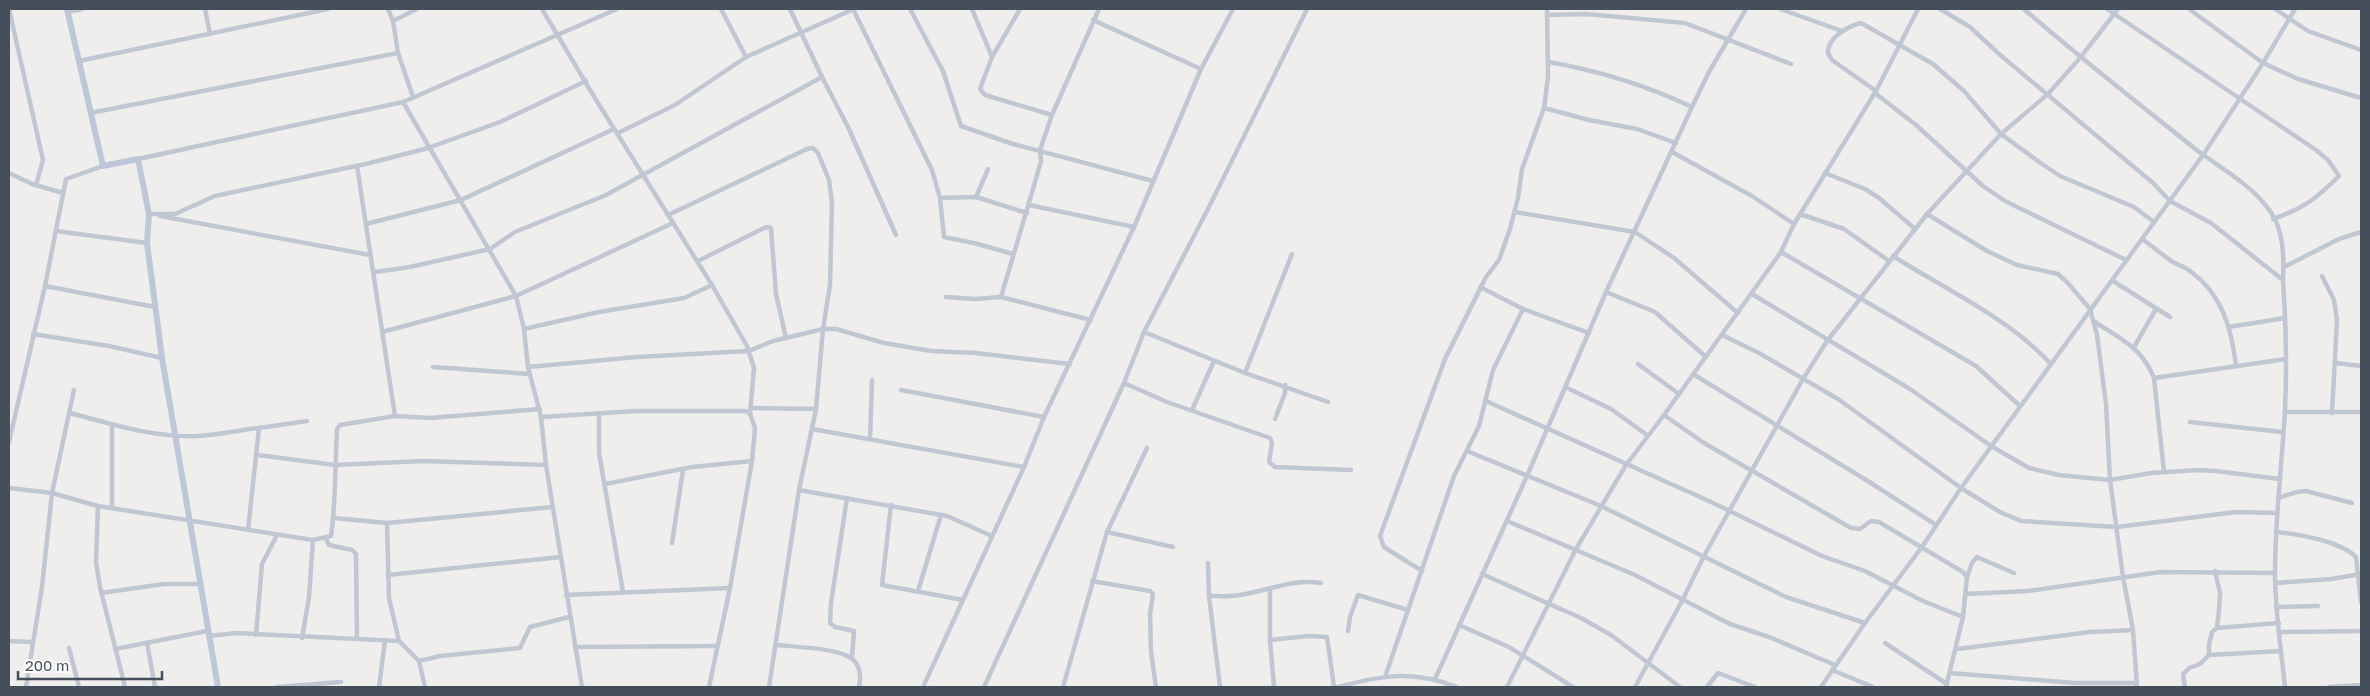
<svg xmlns="http://www.w3.org/2000/svg" width="2370" height="696" viewBox="0 0 2370 696" font-family="'Golos Text',sans-serif">
<style>
.lines{fill:none;stroke-linecap:round;stroke-linejoin:round}
.street{stroke:#c0c7d3;stroke-width:4.5}
.secondary{stroke:#bec7d7;stroke-width:6}
</style>
<rect width="100%" height="100%" fill="#f0eded"/>
<g class="lines">
<g class="street">
<polyline points="9,9 43,160 36,185"/>
<polyline points="205,9 210,34"/>
<polyline points="388,9 393,21 398,53 413,97"/>
<polyline points="542,9 593,95 712,285 747,346 754,368 750,414 755,428 752,461 730,588 709,687"/>
<polyline points="721,9 746,57"/>
<polyline points="790,9 822,77 848,127 896,235"/>
<polyline points="853,9 932,170 940,198 944,237 974,243 1013,254"/>
<polyline points="910,9 943,71 961,126 1013,144 1153,181"/>
<polyline points="972,9 992,57"/>
<polyline points="1020,9 992,57 980,89 985,95 1052,115"/>
<polyline points="1780,9 1842,31"/>
<path d="M1940,9L1970,27L1999,54L2153,183L2170,201L2211,223L2283,280C2286,323 2287,367 2285,410C2282,464 2275,519 2275,573C2275,611 2281,649 2285,687"/>
<path d="M2024,9C2079,57 2137,102 2194,148C2220,168 2251,184 2270,211C2284,230 2284,258 2283,280"/>
<path d="M2107,9L2316,150L2328,160L2339,176C2317,198 2303,209 2273,219"/>
<polyline points="2189,9 2263,63 2298,79 2361,98"/>
<polyline points="2275,9 2308,31 2361,50"/>
<polyline points="68,12 82,9"/>
<polyline points="1547,15 1586,14 1685,23 1791,64"/>
<polyline points="1093,20 1201,69"/>
<polyline points="393,21 417,9"/>
<polyline points="79,61 328,9"/>
<path d="M1549,62C1599,71 1646,85 1692,107"/>
<path d="M1876,91L1832,60L1828,53C1827,38 1848,26 1861,23L1933,64L1964,91L2001,134L2042,164L2060,176L2134,207L2154,222"/>
<polyline points="1875,93 1916,125 1983,186 2005,201 2126,260"/>
<polyline points="403,102 516,296 524,329 528,367 541,417 546,465 582,687"/>
<polyline points="1544,108 1589,120 1637,129 1676,143"/>
<polyline points="90,113 398,53"/>
<polyline points="618,133 675,105 746,57 854,9"/>
<polyline points="1672,152 1752,196 1794,224"/>
<polyline points="138,159 403,102 617,9"/>
<polyline points="357,166 395,416"/>
<polyline points="9,173 32,184 63,193"/>
<polyline points="1825,173 1865,189 1879,198 1914,228"/>
<polyline points="976,197 988,169"/>
<polyline points="940,198 976,197 1027,213"/>
<polyline points="1029,205 1134,227"/>
<polyline points="1515,212 1635,232 1674,258 1738,313"/>
<polyline points="149,214 175,214 215,196 370,163 428,148 500,122 586,81"/>
<polyline points="1800,214 1844,229 1889,261"/>
<polyline points="1927,214 1987,251 2017,265 2058,274 2067,282 2090,309 2097,335 2106,404 2110,480 2123,577 2133,630 2137,687"/>
<polyline points="668,215 807,149 813,148 818,153 829,180 832,203 830,285 823,329 816,409 799,490 769,687"/>
<polyline points="160,216 370,255"/>
<polyline points="366,224 461,200 614,129"/>
<polyline points="56,231 147,243"/>
<path d="M2142,239C2152,246 2160,253 2170,260C2176,265 2184,266 2190,271C2222,294 2231,327 2236,365"/>
<polyline points="1781,252 1976,366 2020,406"/>
<path d="M1893,256C1946,290 2007,317 2050,363"/>
<polyline points="698,261 764,228 769,227 771,228 776,294 786,338"/>
<polyline points="2284,267 2339,239 2361,232"/>
<polyline points="375,272 410,267 490,249 515,232 606,195 822,77"/>
<polyline points="2322,276 2334,300 2337,320 2332,413"/>
<polyline points="2113,281 2170,317"/>
<polyline points="45,286 155,307"/>
<polyline points="1480,287 1523,309 1589,333"/>
<polyline points="1606,292 1655,312 1706,357"/>
<polyline points="1752,294 1910,389 1991,446 2029,468 2059,475 2110,480 2151,473 2197,470 2216,471 2279,479"/>
<polyline points="946,297 975,299 1001,297 1091,320"/>
<polyline points="1001,297 1033,189 1041,161 1040,150 1052,115 1099,9"/>
<path d="M2095,322C2121,339 2142,348 2154,378L2286,359"/>
<polyline points="2229,327 2285,318"/>
<polyline points="524,329 599,312 684,298 712,285"/>
<polyline points="382,332 516,296 673,223"/>
<polyline points="1144,332 1245,373 1328,402"/>
<polyline points="33,334 109,346 162,358"/>
<polyline points="1722,335 1759,353 1838,399 1961,488 2000,512 2021,521 2117,527 2236,512 2277,513"/>
<polyline points="2134,347 2156,309"/>
<polyline points="2336,363 2361,366"/>
<polyline points="1638,364 1679,394"/>
<polyline points="433,367 530,374"/>
<polyline points="528,367 637,357 749,351 773,341 823,329 836,329 884,343 931,351 976,353 1070,364"/>
<polyline points="1245,373 1292,254"/>
<polyline points="1693,374 1871,483 1936,525"/>
<polyline points="2154,378 2164,472"/>
<polyline points="1124,383 1167,402 1270,438 1272,443 1269,462 1275,467 1351,470"/>
<polyline points="1565,387 1611,409 1647,435"/>
<polyline points="901,390 1044,417"/>
<polyline points="1486,401 1709,501 1822,556 1865,571 1923,601 1963,617"/>
<polyline points="751,408 816,409"/>
<polyline points="1192,410 1214,361"/>
<polyline points="2285,412 2361,412"/>
<path d="M70,413C112,424 154,438 198,436C219,435 239,430 259,428"/>
<polyline points="599,413 599,453 623,592"/>
<polyline points="1664,415 1704,443 1851,528 1860,529 1871,521 1879,522 1963,572 1967,577 1963,617 1946,687"/>
<polyline points="541,417 636,411 746,411 750,414"/>
<polyline points="1275,419 1285,393 1285,385"/>
<polyline points="2190,422 2282,432"/>
<polyline points="812,429 1024,467"/>
<polyline points="870,439 872,380"/>
<polyline points="9,442 45,286 66,179 103,166"/>
<polyline points="1467,451 1601,506 1786,597 1865,623"/>
<polyline points="258,455 335,465 423,461 546,465"/>
<polyline points="605,484 692,467 752,461"/>
<path d="M9,488L52,493L98,506L313,540L331,536C336,501 335,465 337,429L340,425L395,416L430,418L540,409"/>
<polyline points="799,490 947,516 992,536"/>
<polyline points="847,498 831,603 830,623 835,627 854,631 852,658"/>
<polyline points="2278,498 2297,492 2306,491 2352,503"/>
<polyline points="891,505 882,585 963,600"/>
<polyline points="98,506 96,562 100,587 125,687"/>
<polyline points="112,507 112,426"/>
<polyline points="334,518 387,523 553,507"/>
<polyline points="1507,521 1635,575 1730,624 1769,637 1835,665"/>
<polyline points="387,523 389,598 396,628 399,641 419,661 425,687"/>
<polyline points="248,530 259,428 307,421"/>
<polyline points="1107,532 1173,547"/>
<path d="M2276,532C2298,534 2340,541 2356,557L2361,602"/>
<polyline points="326,539 329,545 352,550 356,554 357,639"/>
<polyline points="672,543 683,470"/>
<polyline points="1208,563 1209,596 1220,687"/>
<polyline points="1422,571 1384,547 1380,536 1445,359 1486,277 1499,260 1510,229 1518,198 1522,169 1544,108 1548,77 1547,9"/>
<polyline points="1482,574 1581,618 1611,635 1680,687"/>
<polyline points="388,575 561,557"/>
<polyline points="1967,577 1972,563 1977,557 2014,573"/>
<polyline points="1092,581 1150,591 1153,594 1150,614 1151,652 1156,687"/>
<polyline points="2276,583 2331,579 2361,574"/>
<polyline points="1270,588 1270,640 1274,687"/>
<polyline points="918,591 941,515"/>
<polyline points="101,593 164,584 199,584"/>
<polyline points="1966,594 2028,591 2161,572 2275,573"/>
<polyline points="566,595 730,588"/>
<path d="M1209,596C1219,596 1230,597 1240,595C1267,591 1294,578 1321,583"/>
<polyline points="2276,607 2318,606"/>
<polyline points="1459,625 1509,647 1573,687"/>
<polyline points="2217,628 2279,623"/>
<polyline points="1348,631 1350,617 1358,595 1408,610"/>
<polyline points="2280,632 2361,631"/>
<polyline points="256,635 262,564 277,535"/>
<polyline points="209,636 236,633 399,641"/>
<polyline points="302,638 309,597 313,540"/>
<polyline points="1270,640 1308,636 1327,637 1334,687"/>
<polyline points="9,641 32,642"/>
<polyline points="147,643 155,687"/>
<polyline points="1885,643 1947,684"/>
<path d="M777,645C796,647 836,648 851,658C861,665 861,677 859,687"/>
<polyline points="575,647 717,646"/>
<polyline points="69,648 79,687"/>
<polyline points="115,649 207,631"/>
<polyline points="1957,649 2090,632 2133,630"/>
<polyline points="2209,655 2281,651"/>
<polyline points="419,661 440,656 520,648 530,627 569,617"/>
<polyline points="1832,670 1873,687"/>
<polyline points="1950,673 2075,683 2136,683"/>
<polyline points="1385,677 1454,476 1479,426 1493,370 1523,309"/>
<polyline points="1435,679 1527,476 1606,292 1692,107 1709,72 1746,9"/>
<polyline points="26,687 42,587 52,493 74,390"/>
<polyline points="277,687 341,682"/>
<polyline points="379,687 385,640"/>
<polyline points="923,687 1024,467 1044,417 1134,227 1201,69 1233,9"/>
<polyline points="984,687 1124,383 1144,332 1209,207 1307,9"/>
<polyline points="1063,687 1107,532 1147,448"/>
<path d="M1338,687C1383,675 1413,670 1457,687"/>
<polyline points="1507,687 1576,549 1626,465 1664,415 1781,252 1794,224 1876,91 1918,9"/>
<polyline points="1635,687 1682,601 1704,556 1803,379 1827,341 1927,214 2001,134 2048,94 2080,58 2118,9"/>
<polyline points="1707,687 1718,673 1755,687"/>
<polyline points="1821,687 1865,623 1922,547 1961,488 2203,155 2263,63 2295,9"/>
<polyline points="2185,687 2183,674 2189,668 2200,664 2209,655 2209,645 2212,632 2217,628 2219,610 2220,593 2215,571"/>
<polyline points="2329,687 2361,685"/>
</g>
<polyline class="secondary" points="67,9 103,166 138,159 149,214 147,243 162,358 218,687"/>
</g>
<rect width="2370" height="696" fill="none" stroke="#454e5b" stroke-width="20"/>
<path d="M18 671v8h144v-8" fill="none" stroke="#454e5b" stroke-width="2.5"/>
<text x="25" y="671" font-size="15" fill="#454e5b" stroke="#ffffff" stroke-width="4" paint-order="stroke">200 m</text>
</svg>
